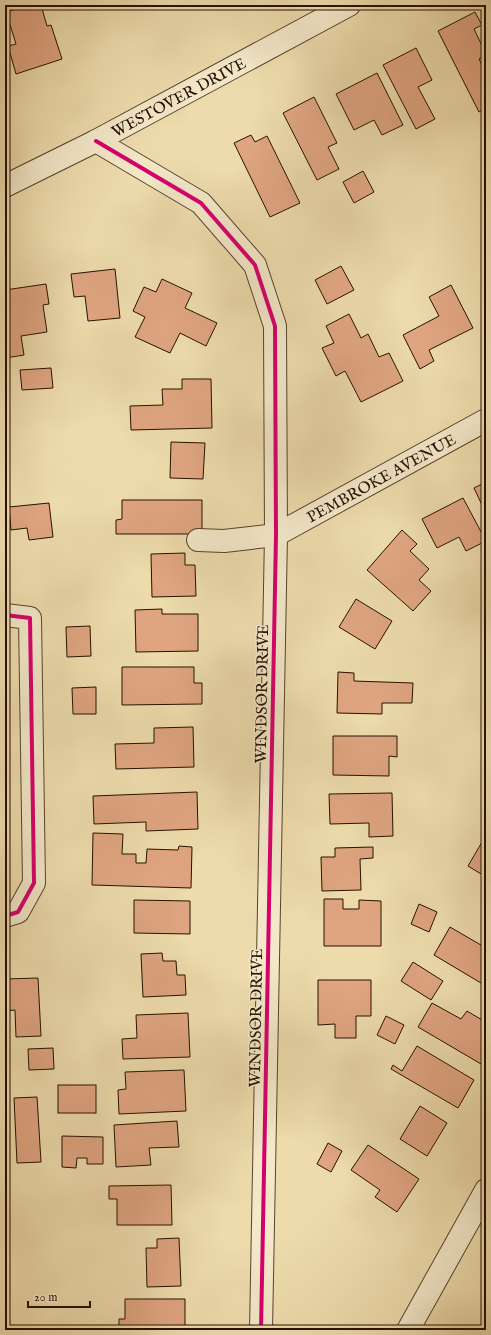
<svg xmlns="http://www.w3.org/2000/svg" width="491" height="1335" viewBox="0 0 491 1335" font-family="'IM FELL English',serif">
<style>
.building{fill:#dfa581;stroke:#261000}
.lines{fill:none;stroke-linecap:round;stroke-linejoin:round}
.minor-casing{stroke:#58432b;stroke-width:24}
.minor{stroke:#f3e8c9;stroke-width:22}
.cycleway-casing{stroke:#f3e8c9;stroke-width:6}
.cycleway{stroke:#d6006c;stroke-width:4}
.labels{text-anchor:middle;stroke-width:3;stroke-linejoin:round;paint-order:stroke}
.street-label{font-size:16px;fill:#261000;stroke:#f3e8c9}
</style>
<rect width="100%" height="100%" fill="#eddbac"/>
<filter id="stains"><feTurbulence type="fractalNoise" baseFrequency=".005" numOctaves="4"/><feColorMatrix values="0 0 0 0 .2 0 0 0 0 .09 0 0 0 0 .02 0 0 0 .5 -.17"/></filter>
<radialGradient id="worn" r=".72"><stop offset=".6" stop-color="#630" stop-opacity="0"/><stop offset="1" stop-color="#630" stop-opacity=".3"/></radialGradient>
<g class="building">
<polygon points="29,5 41,5 47,26 51,25 62,59 16,74 8,46 16,44 6,12"/>
<polygon points="475,12 482,25 474,29 486,54 479,59 486,73 486,108 479,112 438,31"/>
<polygon points="416,48 432,80 418,87 435,119 416,129 383,65"/>
<polygon points="377,73 403,125 382,135 374,120 354,130 336,94"/>
<polygon points="314,97 337,143 328,147 339,169 317,180 283,113"/>
<polygon points="251,135 255,142 267,136 300,203 270,217 234,143"/>
<polygon points="363,171 374,192 354,203 343,182"/>
<polygon points="341,266 354,290 327,304 315,280"/>
<polygon points="115,269 120,318 88,321 85,296 74,297 71,274"/>
<polygon points="162,279 192,293 185,308 217,323 206,346 180,333 170,353 135,337 145,317 133,311 144,287 156,292"/>
<polygon points="46,284 49,304 43,305 47,332 21,336 24,355 5,358 5,290"/>
<polygon points="451,285 473,328 429,350 434,361 420,369 403,335 439,316 429,297"/>
<polygon points="349,314 361,338 368,334 379,357 389,353 403,381 361,402 345,371 336,376 322,348 334,343 326,326"/>
<polygon points="51,368 53,388 22,390 20,370"/>
<polygon points="182,379 211,379 212,428 131,430 130,406 163,405 162,389 182,389"/>
<polygon points="171,442 205,443 203,479 170,478"/>
<polygon points="486,482 486,503 482,505 474,488"/>
<polygon points="463,498 486,541 466,551 459,537 437,548 422,519"/>
<polygon points="122,500 202,500 202,534 116,534 116,520 122,519"/>
<polygon points="49,503 53,537 29,540 27,528 11,530 9,507"/>
<polygon points="402,530 417,544 410,551 429,569 419,580 431,591 413,611 367,570"/>
<polygon points="185,553 185,565 195,565 196,596 152,597 151,554"/>
<polygon points="356,599 392,621 375,649 339,627"/>
<polygon points="162,609 162,614 198,614 198,651 136,652 135,610"/>
<polygon points="90,626 91,656 67,657 66,627"/>
<polygon points="122,667 194,667 194,683 202,683 202,704 122,705"/>
<polygon points="338,672 354,673 354,681 413,683 412,703 382,703 382,714 337,713"/>
<polygon points="96,687 96,714 73,714 72,688"/>
<polygon points="193,727 194,767 116,769 115,744 154,743 154,728"/>
<polygon points="333,736 397,736 397,757 389,756 389,776 333,775"/>
<polygon points="197,792 198,829 146,831 146,822 94,824 93,796"/>
<polygon points="392,793 393,836 369,837 369,823 330,824 329,794"/>
<polygon points="93,833 123,834 122,854 136,854 136,863 146,863 147,849 178,850 179,846 192,847 191,888 92,885"/>
<polygon points="482,842 486,844 486,877 468,866"/>
<polygon points="373,847 373,858 360,859 361,890 322,891 321,857 335,857 335,848"/>
<polygon points="324,899 343,899 343,909 359,909 359,900 381,901 381,946 324,946"/>
<polygon points="134,900 190,901 190,934 134,933"/>
<polygon points="419,904 437,912 429,932 411,924"/>
<polygon points="450,927 486,948 486,986 434,955"/>
<polygon points="162,953 163,961 176,961 177,975 185,975 186,995 143,997 141,954"/>
<polygon points="413,962 443,981 431,1000 401,981"/>
<polygon points="38,978 41,1036 16,1037 15,1010 5,1011 5,979"/>
<polygon points="318,980 371,980 371,1016 356,1016 356,1038 335,1038 335,1024 318,1025"/>
<polygon points="432,1003 461,1019 467,1011 482,1020 486,1013 486,1056 481,1064 418,1027"/>
<polygon points="188,1013 190,1057 123,1059 122,1039 137,1038 136,1015"/>
<polygon points="386,1016 404,1025 395,1044 377,1035"/>
<polygon points="417,1046 474,1080 458,1108 391,1069 393,1065 402,1071"/>
<polygon points="53,1048 54,1069 29,1070 28,1049"/>
<polygon points="184,1070 186,1111 119,1114 118,1090 126,1089 125,1072"/>
<rect x="58" y="1085" width="38" height="28"/>
<polygon points="37,1097 41,1162 17,1163 14,1098"/>
<polygon points="5,1100 7,1100 9,1161 5,1161"/>
<polygon points="420,1106 447,1123 427,1156 400,1139"/>
<polygon points="177,1121 179,1147 149,1148 151,1165 116,1167 114,1125"/>
<polygon points="62,1136 103,1137 103,1164 87,1164 87,1158 77,1158 76,1168 62,1167"/>
<polygon points="328,1143 342,1151 331,1172 317,1164"/>
<polygon points="368,1145 419,1179 397,1212 375,1197 380,1190 351,1170"/>
<polygon points="171,1185 172,1225 117,1225 117,1199 109,1199 109,1186"/>
<polygon points="179,1238 181,1286 147,1287 146,1248 157,1248 157,1239"/>
<polygon points="125,1299 185,1299 185,1330 119,1330 119,1319 125,1319"/>
</g>
<g class="lines">
<g class="minor-casing">
<g id="minor">
<polyline points="96,141 201,203 255,265 275,326 276,535 261,1330"/>
<path id="s1" d="M5,186L96,141L349,5"/>
<path id="s2" d="M198,540L224,541L276,535L486,420"/>
<polyline points="5,615 30,618 34,883 18,912 5,916"/>
<polyline points="408,1330 486,1190"/>
</g>
</g>
<use href="#minor" class="minor"/>
<g class="cycleway-casing">
<g id="cycleway">
<polyline points="96,141 201,203 255,265 275,326 276,535 261,1330"/>
<polyline points="5,615 30,618 34,883 18,912 5,916"/>
</g>
</g>
<use href="#cycleway" class="cycleway"/>
</g>
<g class="labels">
<g class="street-label">
<text dy="6" stroke="none"><textPath href="#s1" startOffset="195">WESTOVER DRIVE</textPath></text>
<text dy="6" stroke="none"><textPath href="#s2" startOffset="198">PEMBROKE AVENUE</textPath></text>
<text transform="translate(261 694) rotate(-89)" y="6">WINDSOR DRIVE</text>
<text transform="translate(255 1018) rotate(-89)" y="6">WINDSOR DRIVE</text>
</g>
</g>
<rect width="491" height="1335" fill="none" stroke="#eddbac" stroke-width="20"/>
<rect x="6" y="6" width="479" height="1323" fill="none" stroke="#261000" stroke-width="2"/>
<rect x="10" y="10" width="471" height="1315" fill="none" stroke="#261000"/>
<path d="M28 1301v6h62v-6" fill="none" stroke="#261000" stroke-width="2"/>
<text x="34" y="1301" font-size="12" fill="#261000" stroke="#f3e8c9" stroke-width="3" paint-order="stroke">20 m</text>
<rect width="100%" height="100%" filter="url(#stains)"/>
<rect width="100%" height="100%" fill="url(#worn)"/>
</svg>
